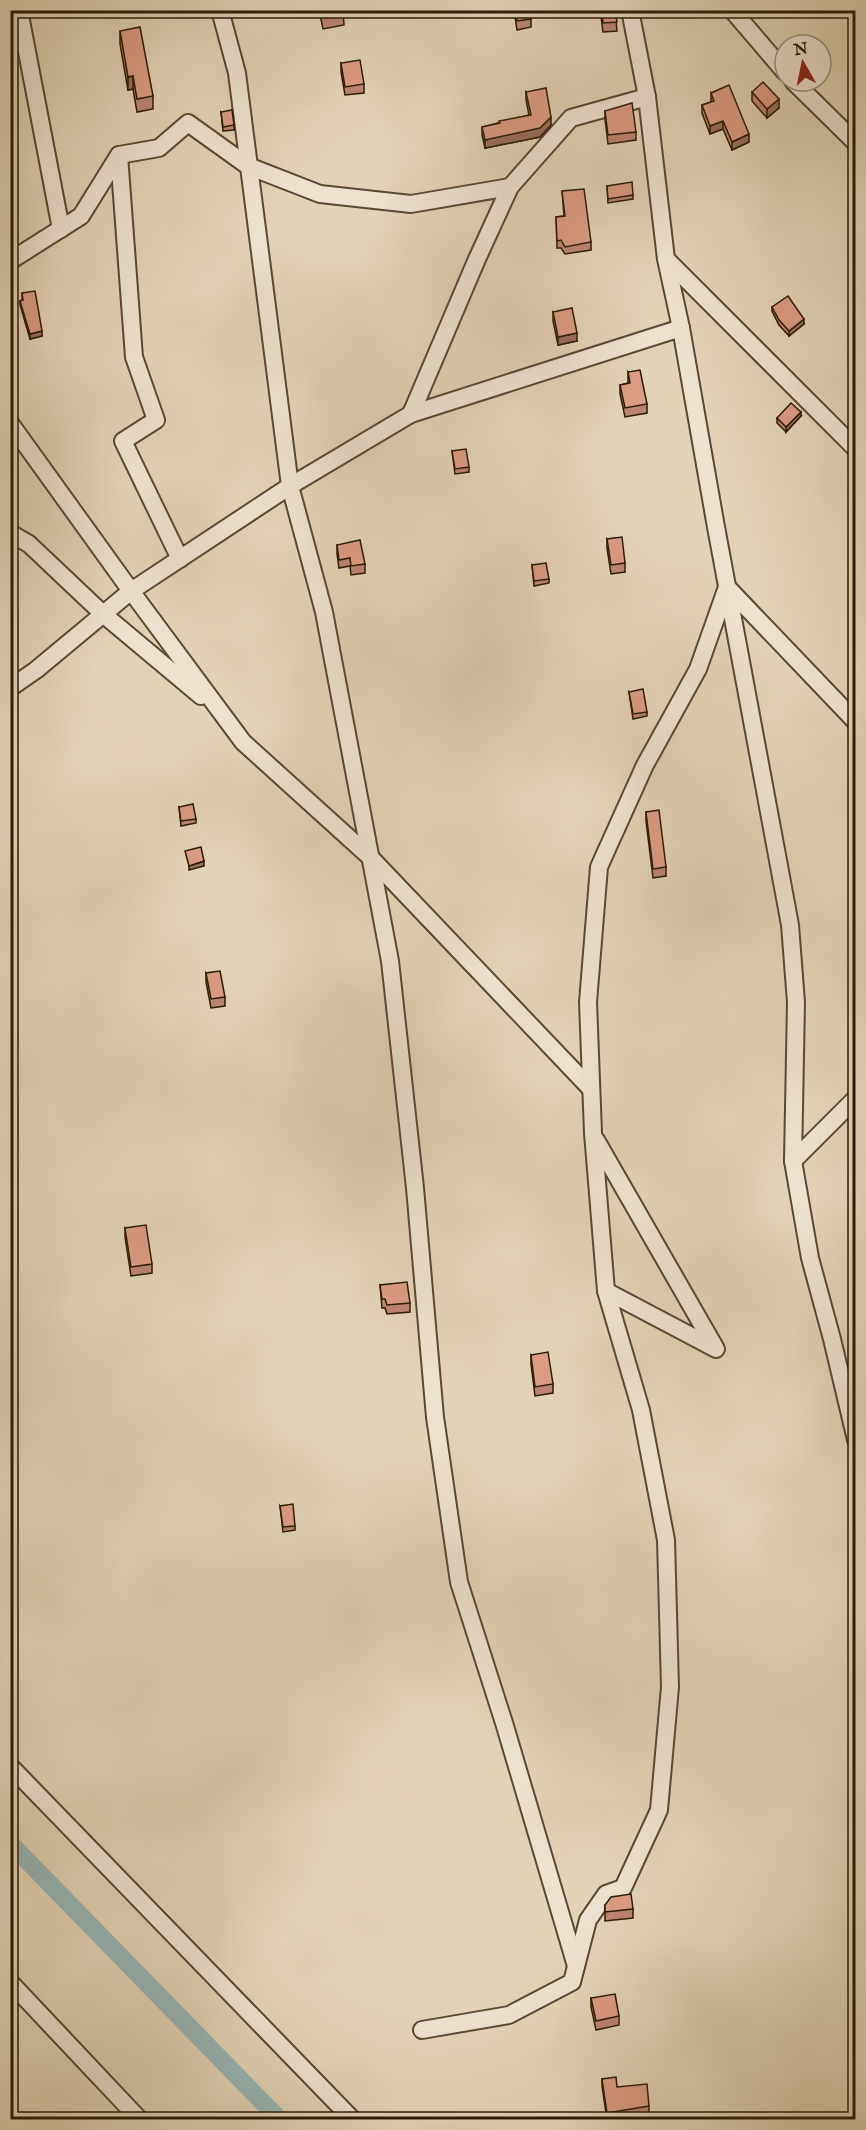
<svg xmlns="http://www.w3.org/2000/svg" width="866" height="2130" viewBox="0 0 866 2130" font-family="'IM FELL English',serif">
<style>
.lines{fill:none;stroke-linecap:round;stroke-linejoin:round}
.canal{stroke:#98b6b7;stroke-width:18}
.minor-casing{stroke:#584932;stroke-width:20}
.minor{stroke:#ede2d0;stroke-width:16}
.wall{fill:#bd8571;stroke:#2a1b06;stroke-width:1.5}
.shaded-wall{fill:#9a6c5c;stroke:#2a1b06;stroke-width:1.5}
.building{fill:#dc9b83;stroke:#2a1b06;stroke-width:1.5}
</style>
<rect width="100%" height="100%" fill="#e3d3b6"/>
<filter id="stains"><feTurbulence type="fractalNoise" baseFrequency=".00333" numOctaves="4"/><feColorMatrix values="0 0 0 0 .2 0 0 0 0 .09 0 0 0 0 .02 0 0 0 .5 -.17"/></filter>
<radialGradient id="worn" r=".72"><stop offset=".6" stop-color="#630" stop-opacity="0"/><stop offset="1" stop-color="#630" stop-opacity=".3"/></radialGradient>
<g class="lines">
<polyline class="canal" points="10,1843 280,2120"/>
<g class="minor-casing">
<g id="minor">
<polyline points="19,10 61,229"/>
<polyline points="220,10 237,73 290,486 324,612 390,961 415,1188 435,1417 459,1582 505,1726 576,1966"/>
<polyline points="630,10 647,97 666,259 681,328 716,527 790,925 796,1002 793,1161 810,1258 832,1339 856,1440"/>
<polyline points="732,10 785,72"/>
<polyline points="793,81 856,143"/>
<polyline points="119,155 134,357 156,420 123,441 180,559"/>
<polyline points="667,260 856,449"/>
<polyline points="10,261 81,216 119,155 159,148 188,123 248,166 320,194 411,204 510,187"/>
<polyline points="411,414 477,259 510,187 571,118 647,97"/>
<polyline points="10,423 131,591 243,742 370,857 591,1089"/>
<polyline points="10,533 29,544 103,614 201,696"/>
<polyline points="10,688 36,670 131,591 290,486 411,414 681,328"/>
<polyline points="596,1140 716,1349 606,1291"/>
<polyline points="793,1161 856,1098"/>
<polyline points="10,1766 353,2120"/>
<polyline points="10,1982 140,2120"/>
<polyline points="422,2030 509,2015 572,1982 588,1920 606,1894 623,1888 659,1810 670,1687 666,1540 641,1410 606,1291 593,1133 588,1002 599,867 645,765 698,669 727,587 856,722"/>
</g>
</g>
<use href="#minor" class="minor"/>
</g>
<g class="wall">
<polygon points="252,10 292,10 252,16"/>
<polygon points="319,10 343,10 344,25 323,29"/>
<polygon points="514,10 535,10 535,16 531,16 531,27 517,30"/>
<polygon points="600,10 615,10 617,31 603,32"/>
<polygon points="120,31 153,96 153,109 137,112 133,89 128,90 120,44"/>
<polygon points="341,63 364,84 364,93 345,95 341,72"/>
<polygon points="526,92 551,125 540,137 485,148 482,135 482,127 529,115 526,100"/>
<polygon points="752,92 779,108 767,118 752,101"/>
<polygon points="711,93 749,142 732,150 723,129 710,134 702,113 702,105 711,102"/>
<polygon points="605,111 636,132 636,140 608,144 605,119"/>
<polygon points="221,112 234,125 234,130 223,131"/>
<polygon points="607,186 633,195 633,199 608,203"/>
<polygon points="562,191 591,242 591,250 565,254 561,248 557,248 556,217 564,216"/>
<polygon points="22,293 42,336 30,339 20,305 20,301 22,300"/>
<polygon points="772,307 804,324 789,336 779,325 772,311"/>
<polygon points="553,312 577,341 558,345 553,321"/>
<polygon points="628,372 647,404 647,413 625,417 620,394 620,385 628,383"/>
<polygon points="801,416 786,432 777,423 777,418"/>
<polygon points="452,451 469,467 469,472 455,474"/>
<polygon points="607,539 625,563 625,572 611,574 607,548"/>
<polygon points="337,545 365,564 365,573 351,575 350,566 339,568 337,554"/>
<polygon points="532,565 549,579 549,583 534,586"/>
<polygon points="629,692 647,712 647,716 633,719"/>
<polygon points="179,807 196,819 196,823 181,826"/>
<polygon points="646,812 666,867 666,876 653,878 646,821"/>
<polygon points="206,973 225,997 225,1006 211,1008 206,982"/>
<polygon points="125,1228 152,1264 152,1273 131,1276 125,1237"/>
<polygon points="380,1285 410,1303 410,1312 387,1314 385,1308 382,1308"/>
<polygon points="531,1355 553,1384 553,1393 535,1396 531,1364"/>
<polygon points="280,1506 295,1526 295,1530 283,1532"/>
<polygon points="605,1905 633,1909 633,1918 605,1921"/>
<polygon points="591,1998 619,2016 619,2025 596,2030 591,2007"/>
<polygon points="602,2079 649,2106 649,2114 614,2120 607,2120 602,2086"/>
</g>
<g class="shaded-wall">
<polygon points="133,76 133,89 128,90 128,77"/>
<polygon points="779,99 779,108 767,118 767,109"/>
<polygon points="551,117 551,125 540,137 485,148 485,140"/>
<polygon points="723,121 723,129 710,134 710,126"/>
<polygon points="749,134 749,142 732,150 732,142"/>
<polygon points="804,319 804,324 789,336 789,331"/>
<polygon points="42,331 42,336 30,339 30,334"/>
<polygon points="577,333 577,341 558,345 558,337"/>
<polygon points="801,412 801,416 786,432 786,427"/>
<polygon points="204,861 204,866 189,870 189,866"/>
</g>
<g class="building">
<polygon points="321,10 343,10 344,14 323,18"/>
<polygon points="515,10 530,10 531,19 517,21"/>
<polygon points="602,10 615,10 617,22 603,23"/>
<polygon points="140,27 153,96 137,99 133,76 128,77 120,31"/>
<polygon points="360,60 364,84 345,87 341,63"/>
<polygon points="763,82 779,99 767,109 752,92"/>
<polygon points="729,85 749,134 732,142 723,121 710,126 702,105 714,101 711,93"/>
<polygon points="546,88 551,117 540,128 485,140 482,127 500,123 499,121 531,115 526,92"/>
<polygon points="632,103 636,132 608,135 605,111"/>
<polygon points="232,110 234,125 223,127 221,112"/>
<polygon points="632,182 633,195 608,199 607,186"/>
<polygon points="584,189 591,242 565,247 561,240 557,241 556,217 565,216 562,191"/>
<polygon points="35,291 42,331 30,334 20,301 23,300 22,293"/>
<polygon points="788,296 804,319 789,331 779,320 772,307"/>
<polygon points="572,308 577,333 558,337 553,312"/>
<polygon points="640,370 647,404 625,408 620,385 630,383 628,372"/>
<polygon points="791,403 801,412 786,427 777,418"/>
<polygon points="466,449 469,467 455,469 452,451"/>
<polygon points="622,537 625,563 611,565 607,539"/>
<polygon points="360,540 365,564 351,566 350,558 339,560 337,545"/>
<polygon points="546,563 549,579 534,581 532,565"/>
<polygon points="643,689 647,712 633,714 629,692"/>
<polygon points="193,804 196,819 181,821 179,807"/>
<polygon points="659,810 666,867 653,869 646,812"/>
<polygon points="201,847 204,861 189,866 185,851"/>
<polygon points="220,971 225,997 211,999 206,973"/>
<polygon points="146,1225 152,1264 131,1267 125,1228"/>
<polygon points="407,1282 410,1303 387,1305 385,1299 382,1299 380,1285"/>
<polygon points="548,1352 553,1384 535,1387 531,1355"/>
<polygon points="293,1504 295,1526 283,1527 280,1506"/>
<polygon points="631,1894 633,1909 605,1912 605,1905 611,1897"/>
<polygon points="615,1994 619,2016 596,2021 591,1998"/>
<polygon points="616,2077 617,2087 647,2084 649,2106 607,2113 602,2079"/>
<polygon points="10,2103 12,2103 19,2120 10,2120"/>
</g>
<rect width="866" height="2130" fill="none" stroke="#e3d3b6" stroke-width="36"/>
<rect x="12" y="12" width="842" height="2106" fill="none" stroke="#2a1b06" stroke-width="3"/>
<rect x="18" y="18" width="830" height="2094" fill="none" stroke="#2a1b06" stroke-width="1.5"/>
<g transform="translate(803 63) rotate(351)"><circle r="28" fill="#ede2d0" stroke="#9f927f" stroke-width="1.5"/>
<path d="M0-4.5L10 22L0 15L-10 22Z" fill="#8f2418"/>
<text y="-9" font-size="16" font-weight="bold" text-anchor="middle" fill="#2a1b06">N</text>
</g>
<rect width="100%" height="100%" filter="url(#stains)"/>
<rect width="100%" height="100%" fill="url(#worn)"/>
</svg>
